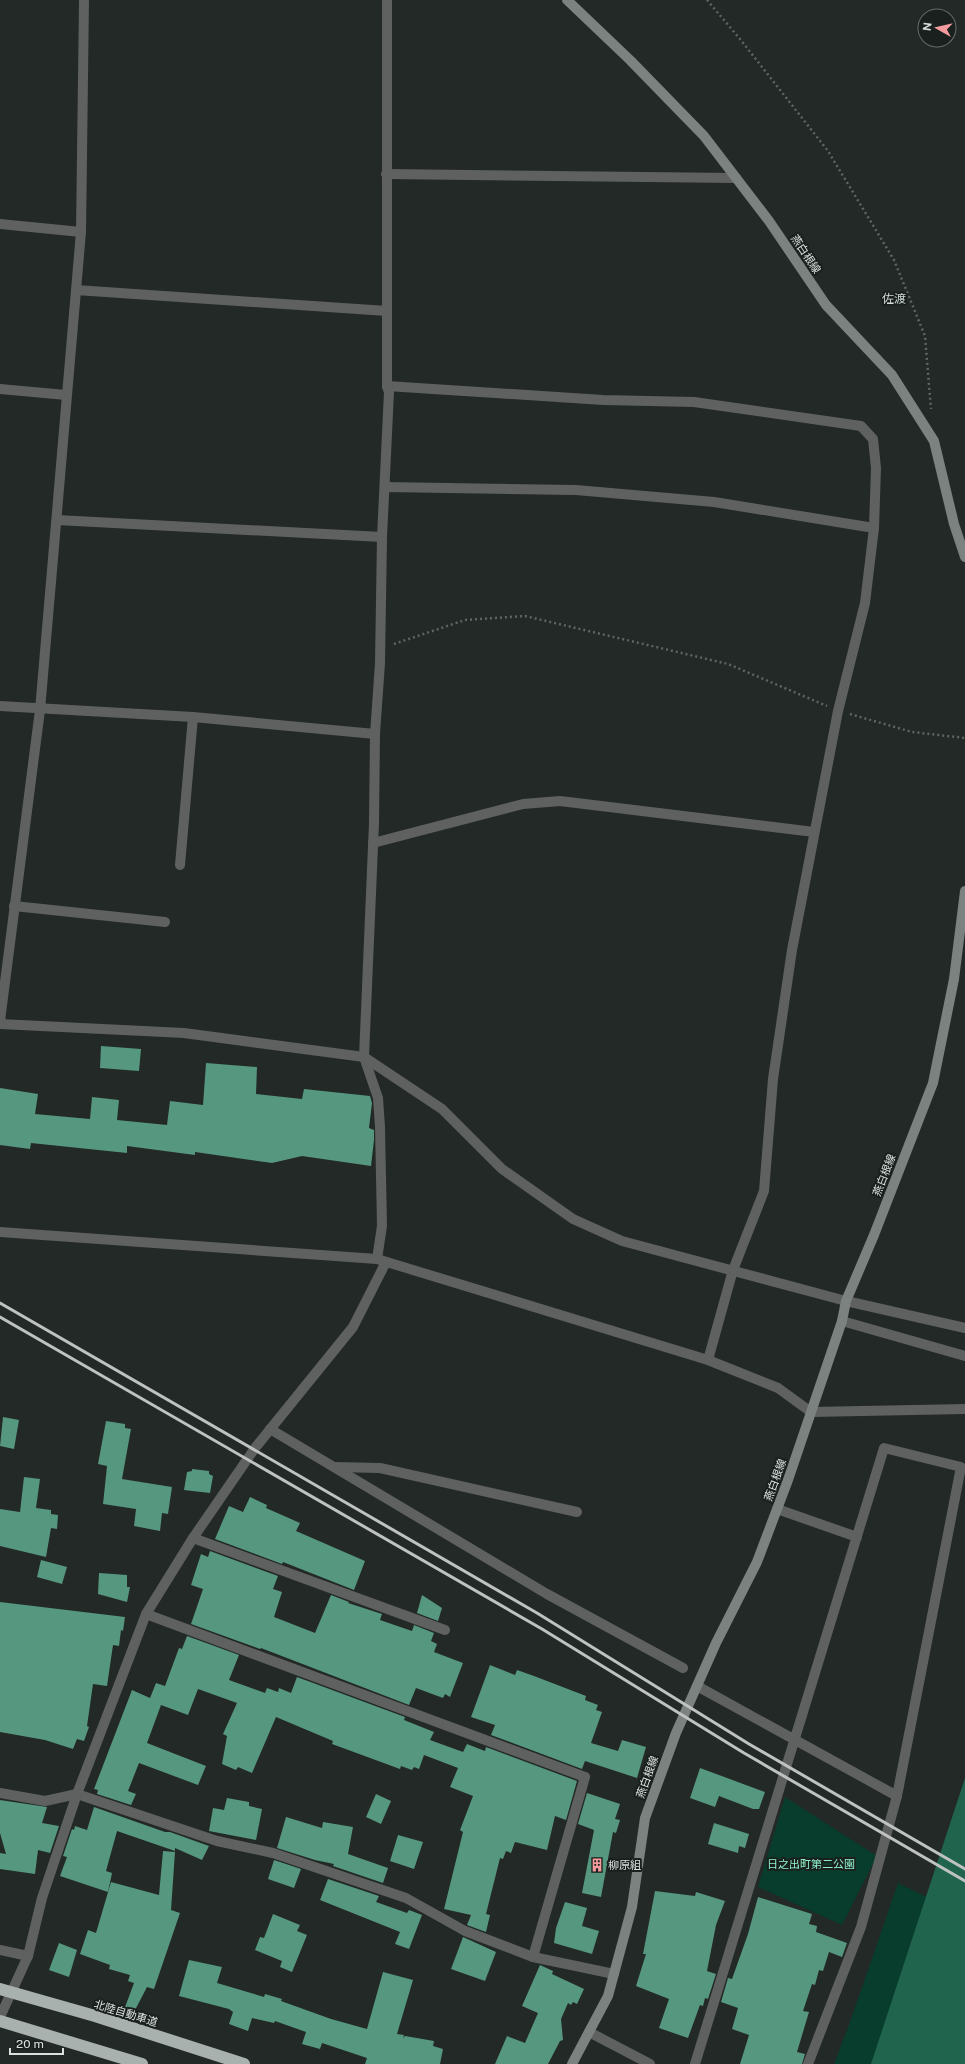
<svg xmlns="http://www.w3.org/2000/svg" width="965" height="2064" viewBox="0 0 965 2064" font-family="'Public Sans','Noto Sans JP',sans-serif">
<style>
.green{fill:#083c2c}
.water{fill:#20644e}
.building{fill:#56977f}
.lines{fill:none;stroke-linecap:round;stroke-linejoin:round}
.path{stroke:#606562;stroke-width:2.5;stroke-dasharray:2 3;stroke-linecap:butt}
.minor{stroke:#5e6160;stroke-width:10}
.tertiary{stroke:#5e6160;stroke-width:10}
.secondary{stroke:#7c827f;stroke-width:10}
.motorway{stroke:#a9b1ae;stroke-width:12}
.rail{stroke:#bec2c0;stroke-width:3}
.motorway-bridge{stroke:#a9b1ae;stroke-width:12}
.labels{text-anchor:middle;stroke-width:4;stroke-linejoin:round;paint-order:stroke}
.street-label{font-size:11px;fill:#dce0de;stroke:#19201d}
.park-label{font-size:11px;fill:#8ff1cc;stroke:#19201d}
.poi-label{font-size:11px;fill:#dce0de;stroke:#19201d;text-anchor:start}
.neighbourhood-label{font-size:12px;fill:#d3dbd8;stroke:#19201d}
</style>
<rect width="100%" height="100%" fill="#232926"/>
<g class="green">
<polygon points="785,1797 877,1856 842,1925 758,1887"/>
<polygon points="898,1883 937,1902 887,2064 834,2064 850,2022"/>
</g>
<polygon class="water" points="965,1778 965,2064 871,2064"/>
<g class="building">
<polygon points="101,1046 141,1049 139,1071 100,1068"/>
<polygon points="206,1063 257,1067 256,1094 302,1099 304,1089 370,1096 372,1103 369,1128 374,1130 374,1140 371,1166 302,1156 272,1163 195,1152 195,1155 127,1146 127,1153 31,1143 30,1149 0,1145 0,1088 38,1094 35,1114 90,1119 92,1097 119,1100 117,1120 167,1125 170,1101 203,1105"/>
<polygon points="3,1417 19,1420 14,1449 0,1446"/>
<polygon points="106,1421 125,1424 125,1428 131,1429 122,1479 172,1487 168,1514 162,1513 160,1531 134,1526 136,1509 103,1504 107,1466 98,1464"/>
<polygon points="192,1469 209,1471 209,1474 213,1476 210,1493 184,1490 187,1472 192,1471"/>
<polygon points="24,1477 40,1479 36,1508 51,1510 51,1514 58,1515 57,1529 51,1528 46,1557 0,1546 0,1509 20,1512"/>
<polygon points="250,1497 267,1505 266,1508 300,1523 296,1531 365,1561 354,1590 283,1562 282,1564 215,1539 229,1506 243,1512"/>
<polygon points="210,1551 278,1576 273,1589 282,1592 274,1617 315,1633 331,1595 349,1602 348,1603 382,1614 380,1620 412,1631 414,1625 434,1633 431,1641 437,1644 434,1652 463,1663 450,1697 445,1694 443,1698 416,1688 409,1705 261,1648 260,1649 191,1624 203,1589 191,1585 201,1554 208,1557"/>
<polygon points="41,1560 67,1567 62,1584 37,1577"/>
<polygon points="99,1573 127,1575 127,1587 130,1587 127,1602 98,1594"/>
<polygon points="422,1595 442,1608 438,1621 417,1613"/>
<polygon points="0,1602 125,1617 123,1631 121,1630 119,1646 113,1645 107,1686 93,1684 87,1726 89,1727 84,1741 77,1739 73,1749 45,1740 0,1732"/>
<polygon points="187,1636 239,1655 229,1680 265,1693 267,1688 278,1692 279,1688 291,1693 297,1677 405,1717 404,1720 434,1732 430,1740 463,1752 467,1744 485,1751 486,1747 577,1781 566,1820 555,1816 547,1850 515,1842 511,1853 506,1851 503,1859 500,1858 486,1914 490,1915 486,1932 467,1925 471,1915 444,1909 463,1832 460,1830 473,1796 450,1787 458,1768 424,1755 419,1769 414,1767 412,1770 401,1766 400,1769 332,1744 333,1741 276,1717 252,1773 238,1767 236,1770 222,1764 227,1736 223,1734 237,1703 198,1689 188,1715 161,1705 147,1743 206,1766 198,1785 139,1763 128,1791 136,1794 131,1805 97,1794 98,1790 94,1789 132,1690 150,1698 156,1683 165,1686 179,1648 182,1649"/>
<polygon points="490,1665 515,1675 517,1670 534,1676 586,1696 585,1700 598,1705 596,1710 602,1712 591,1743 618,1751 622,1740 646,1747 637,1778 585,1761 582,1769 491,1735 495,1725 471,1717"/>
<polygon points="700,1768 765,1792 759,1809 753,1809 719,1796 715,1807 690,1798"/>
<polygon points="587,1793 620,1804 615,1819 620,1820 616,1833 613,1832 601,1897 582,1893 594,1830 578,1824"/>
<polygon points="376,1794 391,1801 381,1824 366,1817"/>
<polygon points="227,1798 249,1802 249,1806 262,1809 256,1840 209,1831 213,1808 224,1810"/>
<polygon points="0,1800 47,1807 42,1823 59,1826 50,1853 38,1850 35,1874 0,1869 0,1853 6,1854 0,1833"/>
<polygon points="94,1807 165,1832 170,1832 209,1846 202,1860 175,1848 175,1851 117,1831 106,1871 112,1873 108,1892 60,1876 67,1857 63,1856 72,1829 74,1830 75,1826 87,1830"/>
<polygon points="286,1817 322,1828 323,1822 353,1827 348,1854 388,1868 383,1883 333,1866 334,1864 315,1860 277,1848"/>
<polygon points="714,1823 749,1834 745,1848 739,1846 738,1853 708,1844"/>
<polygon points="398,1835 423,1842 414,1869 390,1861"/>
<polygon points="163,1851 175,1852 171,1910 180,1913 154,1989 147,1987 133,2014 124,2010 134,1983 128,1981 130,1975 109,1969 110,1965 80,1954 88,1930 96,1933 111,1882 159,1895"/>
<polygon points="274,1860 301,1869 294,1888 268,1879"/>
<polygon points="328,1879 379,1896 376,1902 407,1913 409,1910 422,1915 409,1949 395,1944 400,1932 320,1900"/>
<polygon points="655,1891 695,1896 696,1892 725,1901 716,1925 707,1971 716,1974 708,1999 705,1998 703,2006 700,2005 688,2038 659,2028 669,1999 636,1986 646,1954 643,1954"/>
<polygon points="758,1897 812,1914 809,1924 817,1926 816,1932 847,1943 842,1957 829,1952 823,1971 819,1970 815,1985 812,1984 803,2011 809,2012 797,2052 805,2054 802,2064 740,2064 749,2035 732,2029 738,2008 721,2002 728,1978 732,1979 748,1934"/>
<polygon points="565,1902 587,1908 582,1926 599,1931 592,1954 554,1943 556,1928"/>
<polygon points="273,1914 300,1925 297,1931 307,1935 292,1972 280,1967 282,1961 255,1950 260,1937 264,1938"/>
<polygon points="463,1937 496,1952 485,1981 451,1969"/>
<polygon points="59,1943 77,1950 69,1977 49,1970"/>
<polygon points="189,1960 222,1967 217,1983 264,1997 265,1994 282,1999 281,2001 331,2019 367,2029 383,1972 413,1980 397,2034 404,2035 403,2038 405,2036 434,2041 433,2046 443,2049 440,2064 365,2064 367,2058 322,2043 320,2049 302,2044 306,2032 275,2021 274,2023 252,2018 248,2031 229,2024 233,2012 229,2009 179,1996"/>
<polygon points="540,1965 553,1971 552,1974 584,1989 577,2004 573,2002 571,2005 568,2003 561,2019 563,2040 560,2041 548,2064 495,2064 507,2036 525,2043 538,2013 522,2006"/>
</g>
<g class="lines">
<g class="path">
<polyline points="707,0 740,39 828,151 894,260 925,336 931,409"/>
<polyline points="394,644 465,620 525,616 728,664 827,706"/>
<polyline points="850,714 912,732 965,738"/>
</g>
<g class="minor">
<polyline points="386,174 736,178"/>
<polyline points="0,224 81,232"/>
<polyline points="76,290 387,311"/>
<polyline points="387,386 603,400 694,402 861,426 873,439 876,468 874,528 865,603 838,711 792,950 773,1079 764,1191 733,1270 708,1360"/>
<polyline points="0,389 66,395"/>
<polyline points="385,487 576,490 714,502 874,528"/>
<polyline points="57,520 382,537"/>
<polyline points="0,706 193,717 375,734"/>
<polyline points="373,843 523,804 560,801 814,832"/>
<polyline points="180,865 193,717"/>
<polyline points="14,906 165,922"/>
<polyline points="0,1021 40,710 81,232 84,0"/>
<polyline points="0,1232 377,1259 708,1360 778,1388 811,1412 965,1409"/>
<polyline points="377,1259 382,1226 380,1127 378,1098 364,1057 374,823 375,734 380,663 382,537 389,392 387,387 387,0"/>
<polyline points="842,1321 965,1356"/>
<polyline points="270,1429 547,1594 683,1668"/>
<polyline points="335,1467 380,1468 577,1512"/>
<polyline points="777,1509 857,1537"/>
<polyline points="193,1538 445,1630"/>
<polyline points="146,1614 585,1777 533,1957"/>
<polyline points="0,1793 45,1801 77,1794 217,1841 273,1853 406,1898 465,1931 533,1957 614,1974"/>
<polyline points="0,1950 28,1956"/>
<polyline points="0,2017 28,1956 42,1898 77,1794 146,1614 193,1538 255,1448 353,1327 386,1262"/>
<polyline points="589,2032 650,2064"/>
<polyline points="695,2064 884,1448 961,1467 897,1796 697,1686"/>
<polyline points="808,2064 861,1927 897,1796"/>
</g>
<polyline class="tertiary" points="0,1024 184,1033 364,1057 442,1109 502,1169 573,1219 622,1241 846,1301 965,1328"/>
<g class="secondary">
<polyline points="567,0 630,60 704,136 769,221 826,305 892,375 934,441 954,524 965,557"/>
<polyline points="572,2064 608,1996 632,1907 645,1818 676,1733 716,1643 757,1562 788,1480 842,1321 846,1301 874,1235 933,1083 954,979 965,891"/>
</g>
<polyline class="motorway" points="0,2021 142,2064"/>
<g class="rail">
<polyline points="0,1303 537,1613 749,1744 965,1869"/>
<polyline points="0,1317 542,1629 744,1753 965,1881"/>
</g>
<polyline class="motorway-bridge" points="0,1989 95,2016 244,2064"/>
</g>
<defs>
<g id="building-bare" transform="scale(1.08)"><path d="M-4-6H4V6H1V3H-1V6H-4ZM-2.5-4.3h1.7v1.8h-1.7ZM.8-4.3h1.7v1.8H.8ZM-2.5-1h1.7V.8h-1.7ZM.8-1h1.7V.8H.8Z" fill="#f59b9d" stroke="#19201d" stroke-width="2.5" paint-order="stroke"/></g>
</defs>
<g fill-rule="evenodd">
<use href="#building-bare" x="597" y="1865"/>
</g>
<g class="labels">
<g class="street-label">
<text transform="translate(806 254) rotate(56)" y="4">燕白根線</text>
<text transform="translate(884 1175) rotate(-69)" y="4">燕白根線</text>
<text transform="translate(775 1480) rotate(-70)" y="4">燕白根線</text>
<text transform="translate(647 1777) rotate(-70)" y="4">燕白根線</text>
<text transform="translate(126 2013) rotate(17)" y="4">北陸自動車道</text>
</g>
<g class="park-label">
<text x="811" y="1868">日之出町第二公園</text>
</g>
<g class="poi-label">
<text x="608" y="1869">柳原組</text>
</g>
<g class="neighbourhood-label">
<text x="894" y="303">佐渡</text>
</g>
</g>
<g transform="translate(937 28) rotate(278)"><circle r="19" fill="#19201d" stroke="#676d6a"/>
<path d="M0-3L7 15L0 10L-7 15Z" fill="#f59b9d"/>
<text y="-6" font-size="11" font-weight="bold" text-anchor="middle" fill="#dce0de">N</text>
</g>
<path d="M10 2048v6h53v-6" fill="none" stroke="#dce0de" stroke-width="2"/>
<text x="16" y="2048" font-size="12" fill="#dce0de" stroke="#19201d" stroke-width="3" paint-order="stroke">20 m</text>
</svg>
